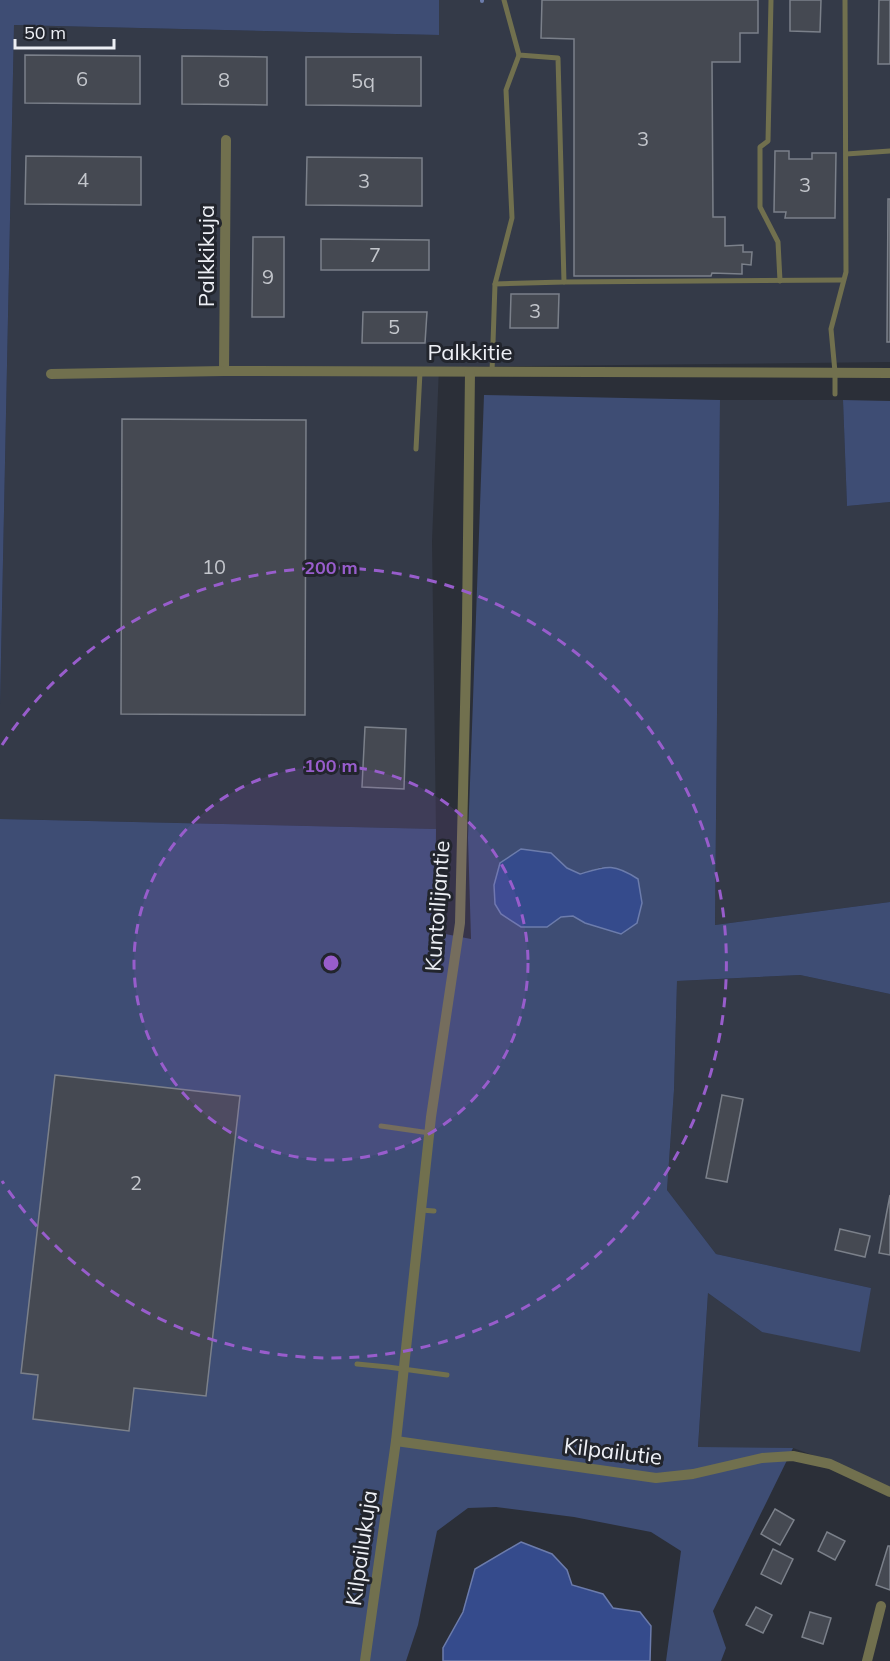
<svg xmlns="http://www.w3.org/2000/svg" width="890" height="1661" viewBox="0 0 890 1661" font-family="Mulish,sans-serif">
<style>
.built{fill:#343a48}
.green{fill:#3e4d74;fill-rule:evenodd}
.water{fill:#354b8c;stroke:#6c7cac;stroke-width:1.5}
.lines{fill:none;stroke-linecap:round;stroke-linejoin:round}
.stream{stroke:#6c7cac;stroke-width:4}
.building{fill:#454952;stroke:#7b808a;stroke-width:1.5}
.lane{stroke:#71704e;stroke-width:5}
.street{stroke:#71704e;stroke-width:10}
.ring{fill:none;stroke:#985dcc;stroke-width:3;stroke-dasharray:10 8}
.labels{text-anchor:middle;stroke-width:6;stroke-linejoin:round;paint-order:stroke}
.number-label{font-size:20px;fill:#c3c6cc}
.street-label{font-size:22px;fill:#edeff5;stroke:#22252d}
.centre{fill:#985dcc;stroke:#22252d;stroke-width:3}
.ring-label{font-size:18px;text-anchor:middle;font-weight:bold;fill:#985dcc;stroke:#22252d;stroke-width:6;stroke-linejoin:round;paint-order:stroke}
</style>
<rect width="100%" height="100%" fill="#2b2f38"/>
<g class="built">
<polygon points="439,0 890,0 890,362 439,367 432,541 436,829 0,819 0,706 14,25 438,35"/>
<polygon points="720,400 843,400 847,506 890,502 890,902 715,925"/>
<polygon points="800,975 890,994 890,1490 846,1467 793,1448 698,1448 708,1293 762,1332 871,1288 716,1254 667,1190 674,1090 677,981"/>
</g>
<g class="green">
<polygon points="0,0 439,0 439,35 14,25 0,706"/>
<path d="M484,395L720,400L715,925L890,902V994L800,975L677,981L674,1090L667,1190L716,1254L871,1288L860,1352L762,1332L708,1293L698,1447L793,1448L713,1611L726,1648L721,1661H666L681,1551L651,1532L574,1517L496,1507L468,1508L437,1531L418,1625L406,1661H0V819L436,829L435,932L471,939L468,838ZM551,853L567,868L580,874L602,867L585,923L574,916L561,917Z"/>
<polygon points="843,400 890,401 890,502 847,506"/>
</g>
<g class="water">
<path d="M521,849L551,853L567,868L580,874C607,866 613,863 638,879L642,903L637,923L621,934L585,923L573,916L561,917L547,927H521L501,914L495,904L494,885L500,863Z"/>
<polygon points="521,1542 552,1554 567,1570 572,1585 603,1594 613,1608 640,1612 651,1626 650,1661 443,1661 443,1648 463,1612 475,1569"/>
</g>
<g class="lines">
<polyline class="stream" points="482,0 482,1"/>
</g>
<g class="building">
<polygon points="542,0 758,0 758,33 740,33 740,62 712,62 713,217 725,217 725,246 743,245 743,252 752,252 751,265 742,264 742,274 712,273 711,276 574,276 574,39 541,38"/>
<polygon points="790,0 821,0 820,32 790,31"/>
<polygon points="879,0 890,0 890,64 878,64"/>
<polygon points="25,55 140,56 140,104 25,103"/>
<polygon points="182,56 267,57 267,105 182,104"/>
<polygon points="306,57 421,57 421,106 306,105"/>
<polygon points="775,151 789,151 789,159 812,159 812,153 836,153 835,218 785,218 786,212 774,212"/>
<polygon points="26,156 141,157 141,205 25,204"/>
<polygon points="307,157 422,158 422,206 306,205"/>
<polygon points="888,199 890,199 890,342 887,342"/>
<polygon points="253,237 284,237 284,317 252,317"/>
<polygon points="321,239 429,240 429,270 321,270"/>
<polygon points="511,294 559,294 558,328 510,328"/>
<polygon points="363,312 427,312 425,343 362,343"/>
<polygon points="122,419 306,420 305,715 121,714"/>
<polygon points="365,727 406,729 404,789 362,787"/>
<polygon points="55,1075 240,1096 206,1396 134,1388 129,1431 33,1419 38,1375 21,1373"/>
<polygon points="722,1095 743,1099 727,1182 706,1178"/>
<polygon points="890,1195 890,1255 879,1253"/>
<polygon points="840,1229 870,1236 865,1257 835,1250"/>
<polygon points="775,1509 794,1520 780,1545 761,1534"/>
<polygon points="827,1532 845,1541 835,1560 818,1551"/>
<polygon points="888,1546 890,1546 890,1590 876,1585"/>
<polygon points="773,1549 793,1559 781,1584 761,1574"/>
<polygon points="756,1607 772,1615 763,1633 746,1625"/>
<polygon points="810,1612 831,1618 823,1644 802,1637"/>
</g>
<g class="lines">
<g class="lane">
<polyline points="771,0 768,141 760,147 760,207 778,242 780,281"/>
<polyline points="846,154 890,151"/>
<polyline points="564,282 843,280"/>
<polyline points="495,284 512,218 506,90 519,55"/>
<polyline points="492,372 495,284 564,282 558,58 519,55 504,0"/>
<polyline points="835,394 835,372 831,329 846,272 845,0"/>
<polyline points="416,449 420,372"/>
<polyline points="381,1126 430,1133"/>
<polyline points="421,1210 434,1211"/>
<polyline points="357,1364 388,1367 447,1375"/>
</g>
<g class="street">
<polyline points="224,371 226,140"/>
<polyline points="51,374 224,371 890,373"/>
<polyline points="396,1441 656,1478 693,1474 762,1458 793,1456 830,1464 890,1492"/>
<polyline points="365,1661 396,1441 431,1117 460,923 467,621 470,372"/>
<polyline points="867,1661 881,1606"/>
</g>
</g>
<circle cx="331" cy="963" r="197" fill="#985dcc" fill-opacity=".12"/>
<g class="ring">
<circle cx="331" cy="963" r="197"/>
<path d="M2 745A395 395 0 1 1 2 1181"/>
</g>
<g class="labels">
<g class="number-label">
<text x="82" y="86">6</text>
<text x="224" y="87">8</text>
<text x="363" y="88">5q</text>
<text x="643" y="146">3</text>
<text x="83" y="187">4</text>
<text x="364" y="188">3</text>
<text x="805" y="192">3</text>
<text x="375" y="262">7</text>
<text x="268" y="284">9</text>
<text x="535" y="318">3</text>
<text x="394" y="334">5</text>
<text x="214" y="574">10</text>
<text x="136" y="1190">2</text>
</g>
<g class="street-label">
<text transform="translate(206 256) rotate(-90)" y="8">Palkkikuja</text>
<text x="470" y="360">Palkkitie</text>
<text transform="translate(437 906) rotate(-86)" y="8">Kuntoilijantie</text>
<text transform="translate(613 1451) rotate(7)" y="8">Kilpailutie</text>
<text transform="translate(361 1548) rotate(-82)" y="8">Kilpailukuja</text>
</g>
</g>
<circle cx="331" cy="963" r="9" class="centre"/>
<g class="ring-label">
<text x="331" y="574">200 m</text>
<text x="331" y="772">100 m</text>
</g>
<path d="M15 39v9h99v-9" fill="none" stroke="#edeff5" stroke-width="3"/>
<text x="24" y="39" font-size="18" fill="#edeff5" stroke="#22252d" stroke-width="4.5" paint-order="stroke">50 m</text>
</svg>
